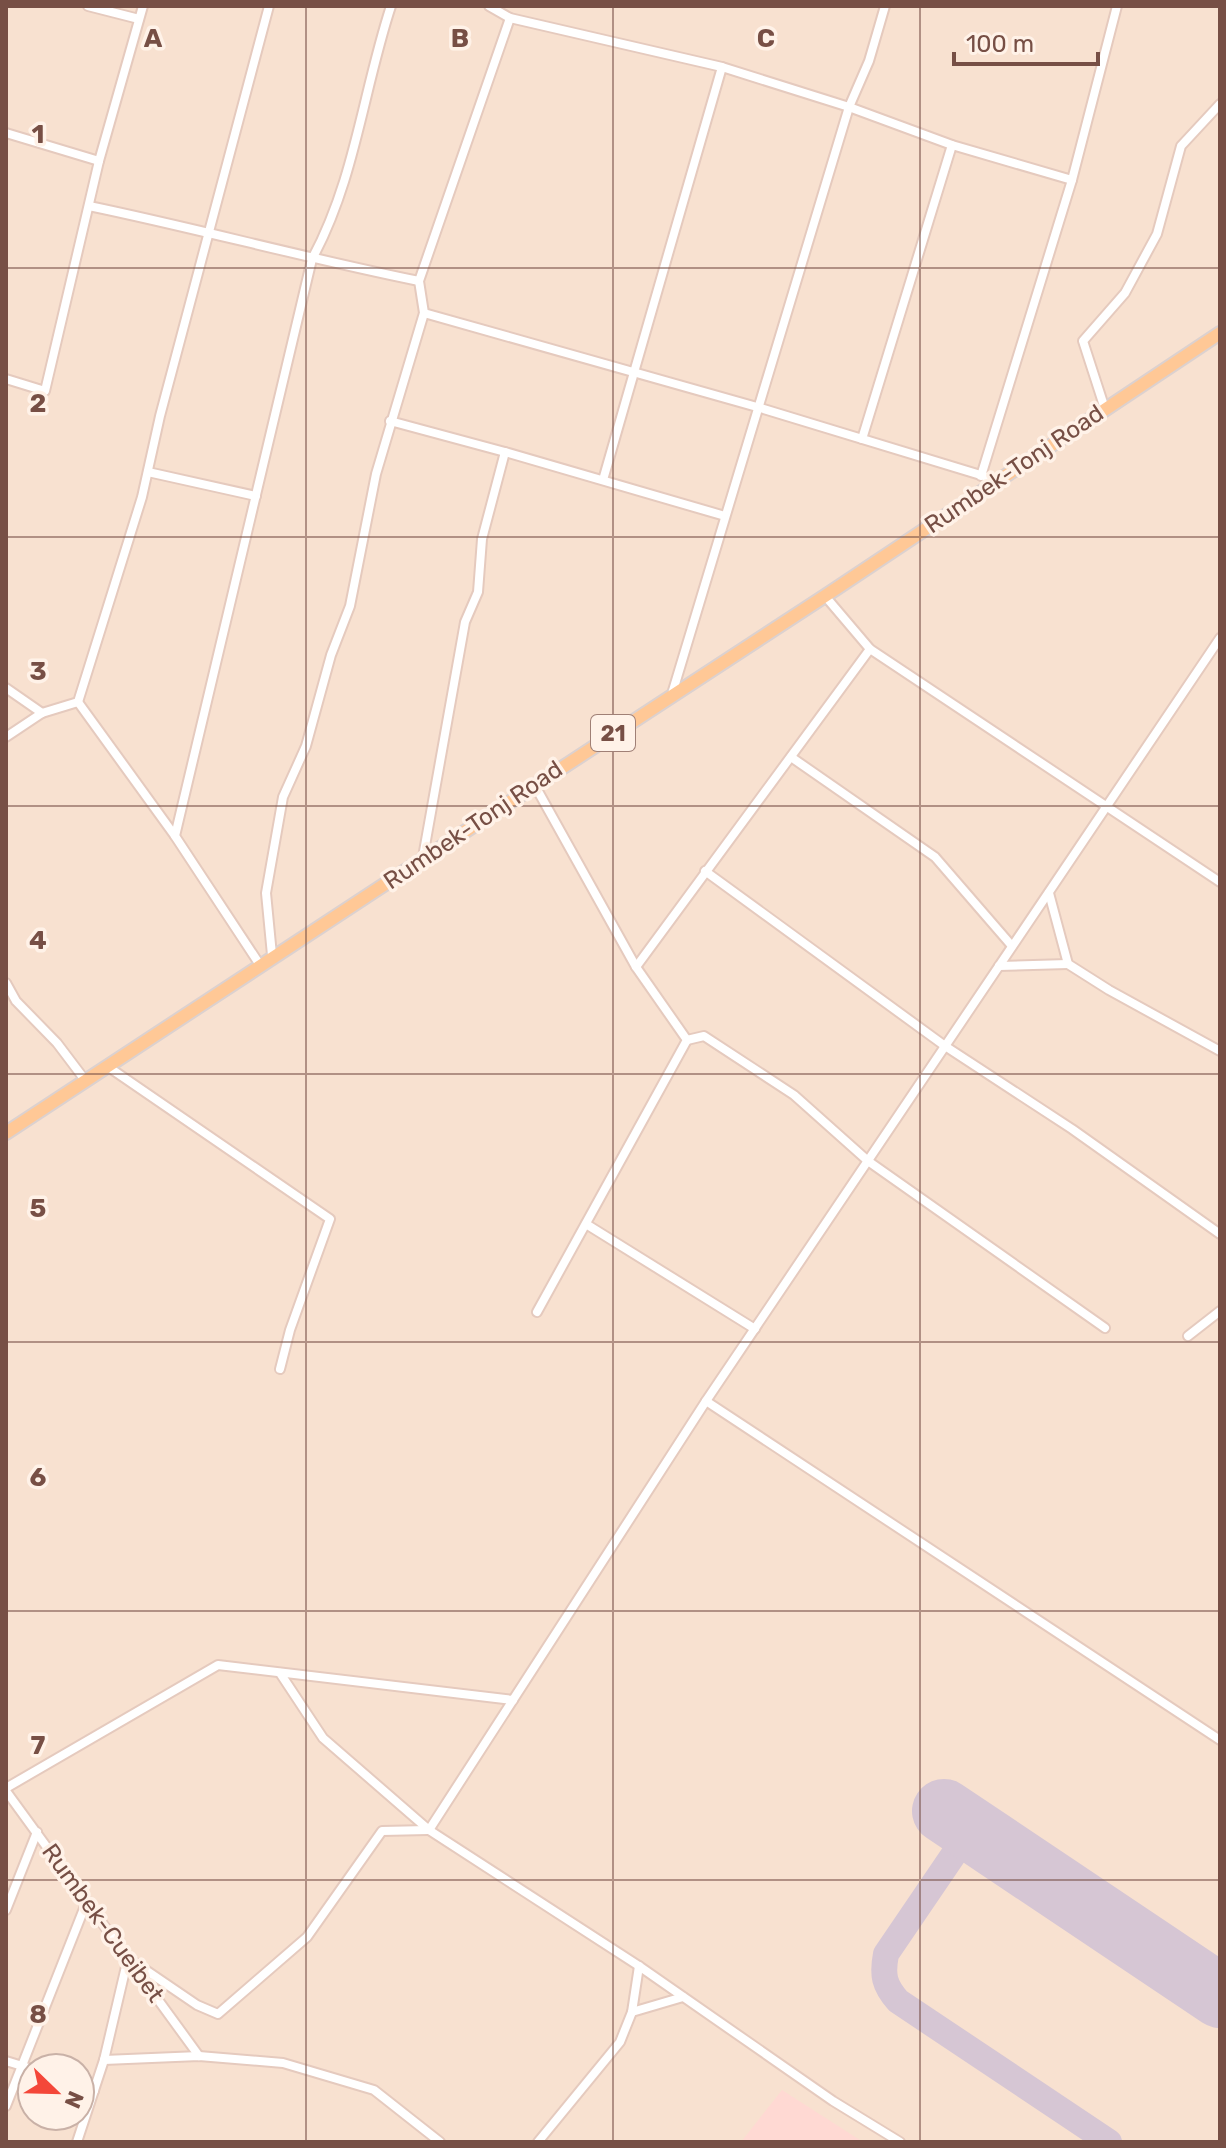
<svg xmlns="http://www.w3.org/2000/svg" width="1226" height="2148" viewBox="0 0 1226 2148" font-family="Rubik,sans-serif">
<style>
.residential{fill:#f8e1d0;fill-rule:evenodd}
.commercial{fill:#ffd9d3}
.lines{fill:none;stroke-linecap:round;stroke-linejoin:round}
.taxiway{stroke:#d6c6d4;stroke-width:26}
.runway{stroke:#d6c6d4;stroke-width:64}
.street-casing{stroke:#e5cabe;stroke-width:12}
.primary-casing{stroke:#dcd1cf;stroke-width:16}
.street{stroke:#fff;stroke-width:8}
.primary{stroke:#ffc896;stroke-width:12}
.grid{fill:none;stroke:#774f45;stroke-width:2;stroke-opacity:0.55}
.labels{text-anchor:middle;stroke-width:7;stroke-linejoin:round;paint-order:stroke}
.shield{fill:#fff2e8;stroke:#a08076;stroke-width:2}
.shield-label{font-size:22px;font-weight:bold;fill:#774f45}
.street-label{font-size:24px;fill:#774f45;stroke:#fff2e8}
.grid-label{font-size:26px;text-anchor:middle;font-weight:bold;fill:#774f45;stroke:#fff2e8;stroke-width:7;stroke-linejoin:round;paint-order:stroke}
</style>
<rect width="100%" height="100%" fill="#feeee0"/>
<path class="residential" d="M6,6H1220V2142H6ZM32,2068H80V2116H32Z"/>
<polygon class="commercial" points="782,2090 863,2142 741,2142"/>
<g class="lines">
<path class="taxiway" d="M971,1829L886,1954C882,1975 884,1985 898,2001L1109,2142"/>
<polyline class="runway" points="944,1811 1220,1996"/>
<g class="street-casing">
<g id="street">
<polyline points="88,6 139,19"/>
<polyline points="489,6 510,18 722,67 849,107 952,145 1072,180"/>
<polyline points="6,133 99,161"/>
<path d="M89,206C200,229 309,259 419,281"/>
<polyline points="424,313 757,407 997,480"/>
<polyline points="6,379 45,391 99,161 143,6"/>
<polyline points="1105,409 1083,341 1125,293 1157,234 1181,146 1220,104"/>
<polyline points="390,421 505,452 482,539 478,592 465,622 423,857"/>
<polyline points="862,439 952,145"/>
<polyline points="505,452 725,516"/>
<polyline points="148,472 256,496"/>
<polyline points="981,476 1072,180 1117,6"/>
<polyline points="603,480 722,67"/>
<polyline points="825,596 870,649 1220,882"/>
<polyline points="6,688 42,713"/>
<polyline points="672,694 849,107 869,61 885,6"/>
<polyline points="78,702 175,836"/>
<polyline points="6,737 42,713 78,702 142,497 160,416 269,6"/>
<polyline points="791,757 935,857 1012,946"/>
<polyline points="534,784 636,967 687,1040 537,1312"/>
<polyline points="705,871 945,1046 1072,1129 1220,1234"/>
<polyline points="1049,893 1068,964 1109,990 1220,1051"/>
<polyline points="272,955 266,893 283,797 306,746 331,655 350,606 376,474 424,313 419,281 510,18"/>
<path d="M260,965L175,836L312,259C355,180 363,91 391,6"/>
<polyline points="999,966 1068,964"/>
<polyline points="636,967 870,649"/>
<polyline points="6,983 16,1001 57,1043 85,1080"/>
<polyline points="687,1040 704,1036 794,1095 868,1161 1105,1328"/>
<polyline points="107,1066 330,1219 290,1330 280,1369"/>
<polyline points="586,1224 755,1329"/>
<polyline points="1188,1336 1220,1311"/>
<polyline points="706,1401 1220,1740"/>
<polyline points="280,1673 323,1738 429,1830 639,1966 833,2101 900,2142"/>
<polyline points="6,1788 218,1665 513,1700"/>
<polyline points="6,1791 199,2056"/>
<polyline points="429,1830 706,1401 1220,638"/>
<polyline points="6,1910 37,1832"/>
<polyline points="632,2012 639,1966"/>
<polyline points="104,2060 199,2056 283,2063 374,2090 440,2142"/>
<polyline points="6,2061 32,2069"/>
<polyline points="80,2086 94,2091"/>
<polyline points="6,2106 87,1901"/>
<polyline points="77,2142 104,2060 128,1958 197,2005 218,2014 307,1937 382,1831 428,1830"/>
<polyline points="538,2142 620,2042 632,2012 683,1997"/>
</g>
</g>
<g class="primary-casing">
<path id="primary" d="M6,1133C278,952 552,775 825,596C957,509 1088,420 1220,333"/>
</g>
<use href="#street" class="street"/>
<use href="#primary" class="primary"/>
</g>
<path class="grid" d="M306,6V2142M613,6V2142M920,6V2142M6,268H1220M6,537H1220M6,806H1220M6,1074H1220M6,1342H1220M6,1611H1220M6,1880H1220"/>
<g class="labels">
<rect class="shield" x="591" y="715" width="44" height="36" rx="6"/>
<g class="shield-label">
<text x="613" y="741">21</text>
</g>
<g class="street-label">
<text transform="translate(1014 469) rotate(-34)" y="8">Rumbek-Tonj Road</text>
<text transform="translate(473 825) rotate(-34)" y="8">Rumbek-Tonj Road</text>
<text transform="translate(103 1923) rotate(54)" y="8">Rumbek-Cueibet</text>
</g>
</g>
<g class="grid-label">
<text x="153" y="47">A</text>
<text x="460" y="47">B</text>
<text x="766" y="47">C</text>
<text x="38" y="143">1</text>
<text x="38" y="412">2</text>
<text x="38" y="680">3</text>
<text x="38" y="949">4</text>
<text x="38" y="1217">5</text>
<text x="38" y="1486">6</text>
<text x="38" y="1754">7</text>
<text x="38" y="2023">8</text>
</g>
<rect width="1226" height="2148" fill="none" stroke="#774f45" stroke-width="16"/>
<g transform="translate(56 2092) rotate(113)"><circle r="38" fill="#fff2e8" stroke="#c9b1a7" stroke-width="2"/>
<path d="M0-6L14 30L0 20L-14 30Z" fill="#f44739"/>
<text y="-12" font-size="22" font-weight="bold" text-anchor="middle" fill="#774f45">N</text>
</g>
<path d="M954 52v12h144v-12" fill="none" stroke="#774f45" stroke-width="4"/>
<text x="966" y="52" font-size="24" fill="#774f45" stroke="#fff2e8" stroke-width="6" paint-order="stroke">100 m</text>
</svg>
